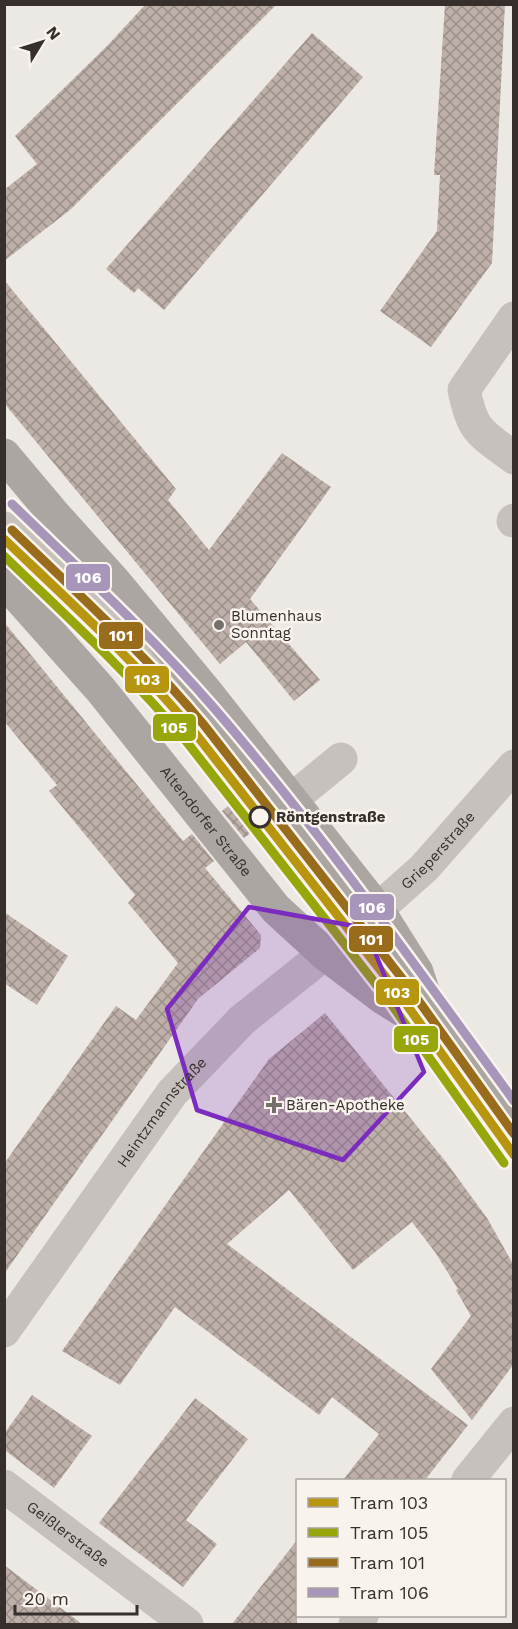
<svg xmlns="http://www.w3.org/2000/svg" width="518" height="1629" viewBox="0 0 518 1629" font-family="'Work Sans',sans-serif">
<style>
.building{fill:url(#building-cross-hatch)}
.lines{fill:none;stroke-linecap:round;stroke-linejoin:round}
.minor{stroke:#c6c1bc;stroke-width:33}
.major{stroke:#aba6a1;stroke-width:33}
.tram-1-casing{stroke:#f8f3ec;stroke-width:14}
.tram-2-casing{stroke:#f8f3ec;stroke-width:14}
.tram-3-casing{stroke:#f8f3ec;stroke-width:14}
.tram-4-casing{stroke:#f8f3ec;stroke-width:14}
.tram-1{stroke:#b8950f;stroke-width:9}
.tram-2{stroke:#97a60b;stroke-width:9}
.tram-3{stroke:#996c1b;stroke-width:9}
.tram-4{stroke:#a795ba;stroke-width:9}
.marked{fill:#7b2cbf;fill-opacity:0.2;stroke:#7b2cbf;stroke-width:4.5;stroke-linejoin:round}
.poi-dot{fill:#76706c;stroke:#f8f3ec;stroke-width:2}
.stop-dot{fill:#f8f3ec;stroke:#362f2b;stroke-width:3}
.labels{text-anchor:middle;stroke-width:5;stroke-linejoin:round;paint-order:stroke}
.poi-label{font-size:15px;fill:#362f2b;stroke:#f8f3ec;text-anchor:start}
.stop-label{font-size:15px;font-weight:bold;fill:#362f2b;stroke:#f8f3ec;text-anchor:start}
.street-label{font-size:15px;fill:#362f2b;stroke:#f8f3ec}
.line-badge{stroke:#f8f3ec;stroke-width:2}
.badge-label{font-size:16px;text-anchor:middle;font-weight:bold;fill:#fff}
</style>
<defs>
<pattern id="building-cross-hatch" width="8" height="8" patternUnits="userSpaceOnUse" patternTransform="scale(1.5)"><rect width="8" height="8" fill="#beafa8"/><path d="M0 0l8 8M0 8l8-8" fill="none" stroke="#9b8f89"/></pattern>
</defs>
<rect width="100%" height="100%" fill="#ece8e4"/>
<g class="building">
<polygon points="146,4 277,4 70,210 4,261 4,190 37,164 15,136 107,46"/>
<polygon points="445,4 505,4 492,263 431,347 380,311 437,231 440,175 434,175"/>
<polygon points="312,33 363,77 164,310 138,288 134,293 106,269"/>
<polygon points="4,280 176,489 168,500 209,550 282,453 331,487 250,599 320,680 294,701 246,642 220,664 4,403"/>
<polygon points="4,622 183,841 192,834 214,861 205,868 261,935 260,948 198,999 4,1274 4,1164 116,1006 136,1020 178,963 128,903 135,895 49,791 57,785 4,721"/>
<polygon points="233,802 255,830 244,838 222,811"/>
<polygon points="4,912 68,956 37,1005 4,983"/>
<polygon points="325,1013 446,1162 487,1218 513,1264 513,1365 472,1420 431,1369 471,1316 456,1290 458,1289 435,1252 412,1222 353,1270 289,1190 227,1244 468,1425 425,1480 343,1480 379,1434 332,1397 319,1415 175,1307 120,1385 62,1351 269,1059"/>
<polygon points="32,1395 92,1436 54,1488 6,1451 4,1434"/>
<polygon points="195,1398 248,1439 186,1520 217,1544 183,1587 99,1523"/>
<polygon points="297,1540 297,1624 232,1624"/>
<polygon points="4,1565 82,1624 4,1624"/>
</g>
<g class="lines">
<g class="minor">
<path d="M514,318L464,390C473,433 480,432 514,458"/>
<polyline points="513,521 514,520"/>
<polyline points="4,528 142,660 201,725 317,874 433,1027"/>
<polyline points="291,800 341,759"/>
<path id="s1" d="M4,1331L172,1093L242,1020L352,932L424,868L514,766"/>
<polyline points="468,1480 514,1423"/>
<path id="s2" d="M4,1486L187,1624"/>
<polyline points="355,1624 362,1616"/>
</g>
<g class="major">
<polyline points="4,455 52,512 115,582 204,689 378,910 417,972 436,1031 514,1139"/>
<path id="s3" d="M4,581L101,690L276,909L325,954L383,998L436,1031"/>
</g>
<g class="tram-1-casing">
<path id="tram-1" d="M4,539C70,602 137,663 195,733L399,994L514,1155"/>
</g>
<g class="tram-2-casing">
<path id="tram-2" d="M4,556C66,616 130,674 186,741L389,1001L504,1163"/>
</g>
<g class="tram-3-casing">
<path id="tram-3" d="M12,530C78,594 146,655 204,725L408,986L514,1134"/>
</g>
<g class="tram-4-casing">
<path id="tram-4" d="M12,504C81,571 151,635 214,708C321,832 417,968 514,1101"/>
</g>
<use href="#tram-1" class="tram-1"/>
<use href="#tram-2" class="tram-2"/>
<use href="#tram-3" class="tram-3"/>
<use href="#tram-4" class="tram-4"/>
</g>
<path class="marked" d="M249,907L365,928L424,1072L343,1160L197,1110L167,1009Z"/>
<g class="poi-dot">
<circle cx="219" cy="625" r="6"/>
<path d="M271 1096h6v6h6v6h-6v6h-6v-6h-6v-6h6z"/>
</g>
<circle class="stop-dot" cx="260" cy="817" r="10"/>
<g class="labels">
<g class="poi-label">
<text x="231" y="621">Blumenhaus<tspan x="231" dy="17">Sonntag</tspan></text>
<text x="286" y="1110">Bären-Apotheke</text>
</g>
<g class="stop-label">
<text x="276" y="822">Röntgenstraße</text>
</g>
<g class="street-label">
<text dy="5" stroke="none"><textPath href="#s3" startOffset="314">Altendorfer Straße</textPath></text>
<text dy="5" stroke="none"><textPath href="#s1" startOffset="652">Grieperstraße</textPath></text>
<text dy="5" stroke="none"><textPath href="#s1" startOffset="270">Heintzmannstraße</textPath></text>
<text dy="5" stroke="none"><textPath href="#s2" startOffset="80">Geißlerstraße</textPath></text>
</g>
</g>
<g class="line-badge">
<rect x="65" y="563" width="46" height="29" rx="6" fill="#a795ba"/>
<rect x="98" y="621" width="46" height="29" rx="6" fill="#996c1b"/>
<rect x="124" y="665" width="46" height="29" rx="6" fill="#b8950f"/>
<rect x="152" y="713" width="45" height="29" rx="6" fill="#97a60b"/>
<rect x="349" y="893" width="46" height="28" rx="6" fill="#a795ba"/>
<rect x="348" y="925" width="46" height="28" rx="6" fill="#996c1b"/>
<rect x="375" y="978" width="45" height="28" rx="6" fill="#b8950f"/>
<rect x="393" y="1025" width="46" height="28" rx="6" fill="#97a60b"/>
</g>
<g class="badge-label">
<text x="88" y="583">106</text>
<text x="121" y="641">101</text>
<text x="147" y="685">103</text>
<text x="174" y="733">105</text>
<text x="372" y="913">106</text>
<text x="371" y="945">101</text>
<text x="397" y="998">103</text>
<text x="416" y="1045">105</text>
</g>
<rect width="518" height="1629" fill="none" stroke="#362f2b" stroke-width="12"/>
<rect x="296" y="1479" width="210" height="138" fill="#f8f3ec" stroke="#aaa59f" stroke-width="1.5"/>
<rect x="308" y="1498" width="30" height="9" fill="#b8950f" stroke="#aaa59f" stroke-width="1.5"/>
<text x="350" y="1509" font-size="18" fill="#362f2b">Tram 103</text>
<rect x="308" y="1528" width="30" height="9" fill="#97a60b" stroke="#aaa59f" stroke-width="1.5"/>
<text x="350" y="1539" font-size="18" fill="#362f2b">Tram 105</text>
<rect x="308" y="1558" width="30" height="9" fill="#996c1b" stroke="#aaa59f" stroke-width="1.5"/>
<text x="350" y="1569" font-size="18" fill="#362f2b">Tram 101</text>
<rect x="308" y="1588" width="30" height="9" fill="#a795ba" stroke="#aaa59f" stroke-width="1.5"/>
<text x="350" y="1599" font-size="18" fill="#362f2b">Tram 106</text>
<g transform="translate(42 42) rotate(52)" stroke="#f8f3ec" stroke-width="4.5" paint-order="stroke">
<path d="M0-4.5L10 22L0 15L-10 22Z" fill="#362f2b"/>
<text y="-9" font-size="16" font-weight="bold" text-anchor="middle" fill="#362f2b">N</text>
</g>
<path d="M15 1605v9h122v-9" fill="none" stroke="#362f2b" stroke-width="3"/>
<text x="24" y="1605" font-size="18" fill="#362f2b" stroke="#f8f3ec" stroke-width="4.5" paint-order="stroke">20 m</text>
</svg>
